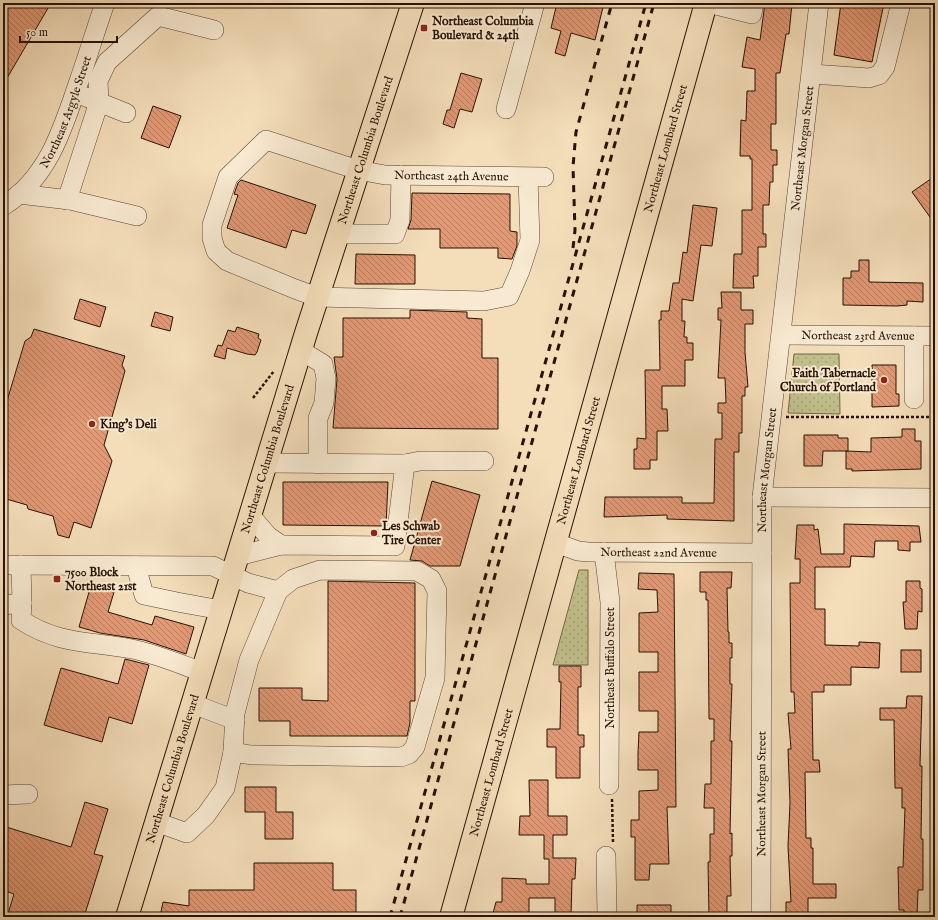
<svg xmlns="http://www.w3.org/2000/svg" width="938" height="920" viewBox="0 0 938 920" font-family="'IM FELL English',serif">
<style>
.grass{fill:url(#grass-dots);stroke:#746848}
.building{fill:url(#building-back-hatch);stroke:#271103}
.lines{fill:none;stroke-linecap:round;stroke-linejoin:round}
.minor-casing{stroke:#5a4431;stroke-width:20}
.major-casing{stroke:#271103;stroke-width:24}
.path{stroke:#271103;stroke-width:2.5;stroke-dasharray:3 2;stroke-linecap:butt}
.minor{stroke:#f8ead2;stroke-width:19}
.major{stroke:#f4deba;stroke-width:22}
.rail{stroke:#271103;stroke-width:3;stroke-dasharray:7 7;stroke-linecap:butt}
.poi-dot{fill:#8f2418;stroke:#f8ead2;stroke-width:1.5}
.labels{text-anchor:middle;stroke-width:4;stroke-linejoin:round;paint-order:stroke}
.poi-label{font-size:12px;font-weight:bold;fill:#271103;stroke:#f8ead2;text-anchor:start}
.street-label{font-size:12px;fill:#271103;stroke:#f8ead2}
</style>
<defs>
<pattern id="grass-dots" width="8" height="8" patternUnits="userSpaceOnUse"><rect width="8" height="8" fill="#c1c08c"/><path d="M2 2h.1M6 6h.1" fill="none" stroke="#a6a477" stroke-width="1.8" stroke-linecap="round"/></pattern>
<pattern id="building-back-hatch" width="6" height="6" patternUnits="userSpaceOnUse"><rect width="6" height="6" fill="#e29975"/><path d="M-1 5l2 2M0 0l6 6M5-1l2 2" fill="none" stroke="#b77b5e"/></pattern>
</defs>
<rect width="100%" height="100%" fill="#f4deba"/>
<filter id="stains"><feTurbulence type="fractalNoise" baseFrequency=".005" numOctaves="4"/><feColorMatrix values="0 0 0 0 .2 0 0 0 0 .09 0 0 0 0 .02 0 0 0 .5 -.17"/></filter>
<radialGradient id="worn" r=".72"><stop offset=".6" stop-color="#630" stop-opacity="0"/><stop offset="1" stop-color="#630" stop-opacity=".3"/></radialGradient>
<g class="grass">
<polygon points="794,354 839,354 840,414 788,413"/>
<polygon points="579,570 588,570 588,665 553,665"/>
</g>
<g class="building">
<polygon points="3,3 51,3 3,85"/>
<polygon points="557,3 604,3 595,40 571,33 565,56 555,53 561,31 551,28"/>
<polygon points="765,3 792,3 789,34 786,34 780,73 776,73 776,124 771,124 771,150 777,150 777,165 773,165 773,182 770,182 769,205 763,205 763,234 766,234 766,247 758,247 758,276 753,276 754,288 733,288 734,254 742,254 742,210 752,210 752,159 750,159 750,156 740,156 741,120 746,121 747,91 755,91 755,69 742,67 747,37 760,40"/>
<polygon points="841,3 884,3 872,62 834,55"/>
<polygon points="461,73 482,79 472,112 460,109 454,128 443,124 447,110 450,110"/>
<polygon points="153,106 181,116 169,148 141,138"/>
<polygon points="935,176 935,224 912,192"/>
<polygon points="241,180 316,205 306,234 292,230 286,248 227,228 238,195 234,194 238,183"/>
<polygon points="412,193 510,194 510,231 517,232 517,246 512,259 498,258 498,248 440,248 440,229 408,229 411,220"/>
<polygon points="693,205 717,208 712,246 701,245 693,301 682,299 682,321 685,321 684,337 687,337 687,343 693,343 693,360 685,360 685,386 662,386 662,409 667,409 668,431 657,431 657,460 650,460 650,469 634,469 634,449 637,449 637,438 646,439 645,370 660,370 659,320 661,320 661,311 669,311 673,283 679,283 683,252 687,253"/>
<polygon points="356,254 415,255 415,284 355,284"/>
<polygon points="859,260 869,260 869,282 923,283 923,302 907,301 907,305 897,306 843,305 843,278 851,278 851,271 859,271"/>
<polygon points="721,292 741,292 741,310 753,310 753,324 745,324 745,352 748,387 745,387 745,396 742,396 742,433 739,433 739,452 734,452 734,521 667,519 667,515 604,517 605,497 682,497 682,503 714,503 715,439 722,439 722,413 718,413 718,403 726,403 725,378 718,378 721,320 718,320 718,308 722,308"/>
<polygon points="80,299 106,307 100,327 74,319"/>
<polygon points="410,310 467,312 467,318 482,319 482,358 498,358 498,429 333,428 337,379 334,357 343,357 343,318 410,318"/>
<polygon points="155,312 173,317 170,331 151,326"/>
<polygon points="237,327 259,334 258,338 261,340 257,352 255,355 247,354 227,348 225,359 214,356 218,345 222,346 228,330 235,332"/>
<polygon points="34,329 125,356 122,365 125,371 104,445 112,461 91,528 74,522 69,538 58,535 53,516 28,509 27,505 3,498 3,414 25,341 31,337"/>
<polygon points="872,365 896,365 896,394 899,394 899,406 872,407"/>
<polygon points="902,429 915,429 915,441 921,441 921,469 852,471 852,469 846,469 846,451 871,452 871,438 902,437"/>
<polygon points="804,435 838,435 838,438 848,438 848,451 823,451 822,466 804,466"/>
<polygon points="432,481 480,495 460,566 430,566 422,561 410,560"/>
<polygon points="283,482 388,482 386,526 283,525"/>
<polygon points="844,524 919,526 921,542 910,542 910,551 898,550 898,541 875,541 874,557 851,556 850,567 815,567 815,609 825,609 825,645 859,646 859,642 880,643 879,668 851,667 851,685 824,685 824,692 812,692 813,760 819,760 820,772 805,772 806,838 811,838 811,848 813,848 813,884 836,884 836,898 808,898 808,917 786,917 786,902 791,902 788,846 790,803 788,749 791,749 788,713 795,713 794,692 791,692 790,583 800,583 800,559 795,559 797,525 814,525 814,530 818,529 821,554 844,554"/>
<polygon points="700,572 732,572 731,588 727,588 728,632 729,632 729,643 732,643 732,658 730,658 730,684 732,684 730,741 732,741 730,834 732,833 732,856 730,856 731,896 727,896 727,917 709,917 708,862 710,862 710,834 714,834 714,808 704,808 705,784 711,784 711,741 714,741 714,719 709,719 708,600 706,600 706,592 700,592"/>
<polygon points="639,573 674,574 676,807 667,807 669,864 650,864 649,880 635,880 635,837 631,837 631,820 639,820 639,791 658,790 658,770 638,770 638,753 639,732 658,732 658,711 639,711 639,672 658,672 658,652 639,652 639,613 658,612 657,590 638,589"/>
<polygon points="328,581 415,583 415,701 410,701 410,723 407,736 290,736 290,721 259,721 259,688 302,688 302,700 328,701"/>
<polygon points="906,581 920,581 920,588 922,589 922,612 918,611 917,629 905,629 903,602 906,602"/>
<polygon points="91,585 114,592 108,612 152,625 155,616 194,627 186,654 144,640 100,633 79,627"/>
<rect x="901" y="650" width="20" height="22"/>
<polygon points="125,659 149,665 132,724 109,717 102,742 44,725 61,668 118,684"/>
<polygon points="559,666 581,666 581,687 578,687 578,735 584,735 584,747 580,747 580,778 556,778 556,747 547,747 547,729 560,729 561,682 559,682"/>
<polygon points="907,696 922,696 920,766 922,766 921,839 923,839 923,890 918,890 917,917 904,917 904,910 899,910 898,867 903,867 905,808 902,808 902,788 895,788 894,720 880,720 880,708 906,708"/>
<polygon points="529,780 548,780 548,816 567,816 567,835 553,835 553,858 576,858 575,879 572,879 571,917 555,917 555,898 529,898 529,917 492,917 496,902 502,902 502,878 526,879 526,884 549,884 549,859 544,859 544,835 519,835 520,816 530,816"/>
<polygon points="245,787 276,787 276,812 293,812 293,839 265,839 265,812 245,812"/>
<polygon points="85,802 108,809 94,854 103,856 84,917 74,914 73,917 7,917 14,894 3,890 3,826 71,847"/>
<polygon points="254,863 333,863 333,890 356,890 356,917 160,917 163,902 189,906 189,890 254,890"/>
<polygon points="637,905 671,905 671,917 637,916"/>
</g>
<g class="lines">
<g class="minor-casing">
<g id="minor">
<polyline points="708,3 752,14 754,3"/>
<polyline points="812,74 869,78 879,75 885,67 901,3"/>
<polyline points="86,97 126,113"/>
<polyline points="506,109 535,3"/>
<path id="s1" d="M528,177L530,240L520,271L509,296L484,301L317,297L295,289L227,261L216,251L212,238V225L228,177L266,140L358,170L385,175L544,177"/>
<polyline points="19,194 70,200 137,216"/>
<polyline points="67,200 99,102 98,81 107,62 158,16 214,30"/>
<path id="s2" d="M3,206C48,179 63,128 79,81C88,55 96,29 105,3"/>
<polyline points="337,234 395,234 400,220 401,175"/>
<path id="s3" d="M781,335L935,336"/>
<polyline points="914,336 914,399"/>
<polyline points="300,350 323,364 326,378 324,403 318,418 318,464"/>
<polyline points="405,464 420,461 484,461"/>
<polyline points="762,497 935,498"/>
<polyline points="250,515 268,536 281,545"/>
<path id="s4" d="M556,543L578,551L588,552L762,553"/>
<polyline points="604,552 610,602 609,785"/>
<polyline points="238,556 281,545 395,546 405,464 266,463"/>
<polyline points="3,565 213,566 248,583 278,591 249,660 235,713 233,752 225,788 206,815 187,833 156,822"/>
<polyline points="21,565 22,603"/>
<polyline points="136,566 144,595 177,602 221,610"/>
<path d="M3,605L22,603L21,620C59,645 90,641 132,649C156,654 180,664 202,672"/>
<polyline points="193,704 235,720"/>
<polyline points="233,752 251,755 401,757 409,754 415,747 435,678 437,591 431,579 417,571 320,570 293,579 278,591"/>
<polyline points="3,795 28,794"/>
<polyline points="606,856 607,917"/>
<path id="s5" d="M761,917L762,497L819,3"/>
</g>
</g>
<g class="major-casing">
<g id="major">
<path id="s6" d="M127,917L306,333L413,3"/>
<path id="s7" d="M451,917L706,3"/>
</g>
</g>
<g class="path">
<polyline points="253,398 274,371"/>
<polyline points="786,417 935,417"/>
<polyline points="612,799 613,842"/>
</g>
<use href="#minor" class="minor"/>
<use href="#major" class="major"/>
<g class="rail">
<polyline points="573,248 575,230 573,167 576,132 612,3"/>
<polyline points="390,917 646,3"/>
<polyline points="400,917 654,3"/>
</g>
</g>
<g class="poi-dot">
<rect x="420" y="24" width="8" height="8" rx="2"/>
<circle cx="884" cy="380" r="4"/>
<circle cx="92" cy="424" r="4"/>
<circle cx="374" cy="533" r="4"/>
<rect x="53" y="575" width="8" height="8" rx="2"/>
</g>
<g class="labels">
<g class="poi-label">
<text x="432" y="25">Northeast Columbia<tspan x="432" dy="14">Boulevard &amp; 24th</tspan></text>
<text x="876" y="377" text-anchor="end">Faith Tabernacle<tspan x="876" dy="14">Church of Portland</tspan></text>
<text x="100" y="428">King's Deli</text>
<text x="382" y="530">Les Schwab<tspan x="382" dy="14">Tire Center</tspan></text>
<text x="65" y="576">7500 Block<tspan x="65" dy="14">Northeast 21st</tspan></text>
</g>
<g class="street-label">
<text dy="4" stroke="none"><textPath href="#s2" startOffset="116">Northeast Argyle Street</textPath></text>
<text dy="4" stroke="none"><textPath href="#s7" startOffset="798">Northeast Lombard Street</textPath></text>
<text dy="4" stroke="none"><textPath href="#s5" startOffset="771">Northeast Morgan Street</textPath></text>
<text dy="4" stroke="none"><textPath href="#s6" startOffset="803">Northeast Columbia Boulevard</textPath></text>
<text dy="4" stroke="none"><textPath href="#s1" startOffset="748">Northeast 24th Avenue</textPath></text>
<text dy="4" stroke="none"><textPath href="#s3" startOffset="77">Northeast 23rd Avenue</textPath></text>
<text dy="4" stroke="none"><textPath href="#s6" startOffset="479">Northeast Columbia Boulevard</textPath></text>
<text dy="4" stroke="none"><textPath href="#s7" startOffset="474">Northeast Lombard Street</textPath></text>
<text dy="4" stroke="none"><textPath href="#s5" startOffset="447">Northeast Morgan Street</textPath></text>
<text dy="4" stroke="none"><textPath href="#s4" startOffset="104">Northeast 22nd Avenue</textPath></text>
<text transform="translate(610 668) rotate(-90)" y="4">Northeast Buffalo Street</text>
<text dy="4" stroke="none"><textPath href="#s6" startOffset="155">Northeast Columbia Boulevard</textPath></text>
<text dy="4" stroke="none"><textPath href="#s7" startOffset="150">Northeast Lombard Street</textPath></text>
<text dy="4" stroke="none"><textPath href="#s5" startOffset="123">Northeast Morgan Street</textPath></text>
</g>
</g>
<rect width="938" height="920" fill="none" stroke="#f4deba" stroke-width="16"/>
<rect x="4" y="4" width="930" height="912" fill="none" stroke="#271103" stroke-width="2"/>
<rect x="8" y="8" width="922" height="904" fill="none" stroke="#271103"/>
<path d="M20 36v6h97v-6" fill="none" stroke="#271103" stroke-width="2"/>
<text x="26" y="36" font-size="12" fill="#271103" stroke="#f8ead2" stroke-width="3" paint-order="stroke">50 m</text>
<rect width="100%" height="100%" filter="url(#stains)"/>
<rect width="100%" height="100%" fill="url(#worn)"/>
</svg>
